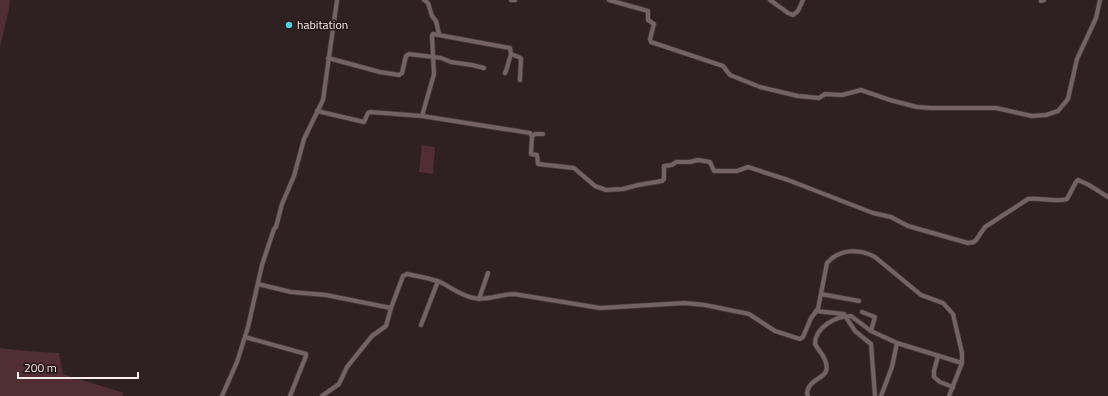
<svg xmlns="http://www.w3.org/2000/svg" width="1108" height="396" viewBox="0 0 1108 396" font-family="'Titillium Web',sans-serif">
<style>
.green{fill:#512d34}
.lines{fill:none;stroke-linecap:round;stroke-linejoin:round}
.street-casing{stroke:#483b3e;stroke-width:5.5}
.street{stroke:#746265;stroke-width:4}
.poi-dot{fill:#55cade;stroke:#251619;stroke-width:1.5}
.labels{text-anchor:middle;stroke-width:3;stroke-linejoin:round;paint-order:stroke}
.poi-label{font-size:12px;fill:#f8eeef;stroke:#251619;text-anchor:start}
</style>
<rect width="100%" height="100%" fill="#2f2022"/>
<g class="green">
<polygon points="0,0 10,0 9,9 0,47"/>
<polygon points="422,145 435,147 433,174 419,172"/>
<polygon points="0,348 26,351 59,353 63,374 124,393 122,396 0,396"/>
</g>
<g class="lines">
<g class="street-casing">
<g id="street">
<polyline points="424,0 428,3 432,16 436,21 439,34"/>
<polyline points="511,0 515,0"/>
<polyline points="609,0 648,11 648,20 654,24 650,39 651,42 723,66 730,75 760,87 798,96 819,98 825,94 842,95 861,90 890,100 917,107 931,108 996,108 1032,116 1046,115 1058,111 1068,99 1077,59 1096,18 1100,0"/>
<polyline points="770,0 788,13 793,15 798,11 803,0"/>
<polyline points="1041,1 1044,0"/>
<polyline points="328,58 380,72 399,75 402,73 406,56 409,54 441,58 451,62 472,65 484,68"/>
<polyline points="505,73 506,71 511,54"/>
<path d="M317,111L364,122L368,113L370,112L422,116L530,133L532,136L531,154L537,155L538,164L574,168L595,186L606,190L623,189L638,185L662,181L664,179V166L672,165L676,162H690L698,160L710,162L714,171H737L748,167L788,180L873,213L891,217L908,226L968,243L974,242L976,240L985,227L1028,199C1040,197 1057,203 1067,199L1076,182L1078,180L1089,185L1108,197"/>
<polyline points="422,116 434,74 432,36 433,34 510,48 511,54 521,58 520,80"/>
<polyline points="532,136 535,134 543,134"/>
<path d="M258,284L291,292L326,295L391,308L403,276L407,274C418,276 430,278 440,282C451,287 461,296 474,298C487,301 500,294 514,294L600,308L685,303L705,305L749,314L775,331L800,339L803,337L811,318L818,309L827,263C839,249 859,248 875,257L921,295L943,303L953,314L962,353V363L949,396"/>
<polyline points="821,294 859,301"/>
<polyline points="479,299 488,273"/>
<polyline points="816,311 844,314 855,331 871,344 875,396"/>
<polyline points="862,312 875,317 871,331"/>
<polyline points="421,325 438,281"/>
<polyline points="245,337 306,354 306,356 290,396"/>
<polyline points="897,343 962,363"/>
<polyline points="938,356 934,371 934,377 940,382 953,387"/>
<polyline points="222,396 237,362 248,327 262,265 274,229 276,227 282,204 294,176 304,139 323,100 337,0"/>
<polyline points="322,396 339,384 347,367 372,336 386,326 391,308"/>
<path d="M808,396L807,393C807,391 808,389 809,387C815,376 832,378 825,360C823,354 818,350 815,344C815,327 836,316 851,316L871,331L897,343L892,367L881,396"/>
</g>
</g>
<use href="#street" class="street"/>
</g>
<circle class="poi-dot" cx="289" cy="25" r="4"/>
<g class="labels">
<g class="poi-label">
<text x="297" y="29">habitation</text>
</g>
</g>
<path d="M18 372v6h120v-6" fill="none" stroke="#f8eeef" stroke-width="2"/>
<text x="24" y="372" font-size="12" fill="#f8eeef" stroke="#251619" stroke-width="3" paint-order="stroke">200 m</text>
</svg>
